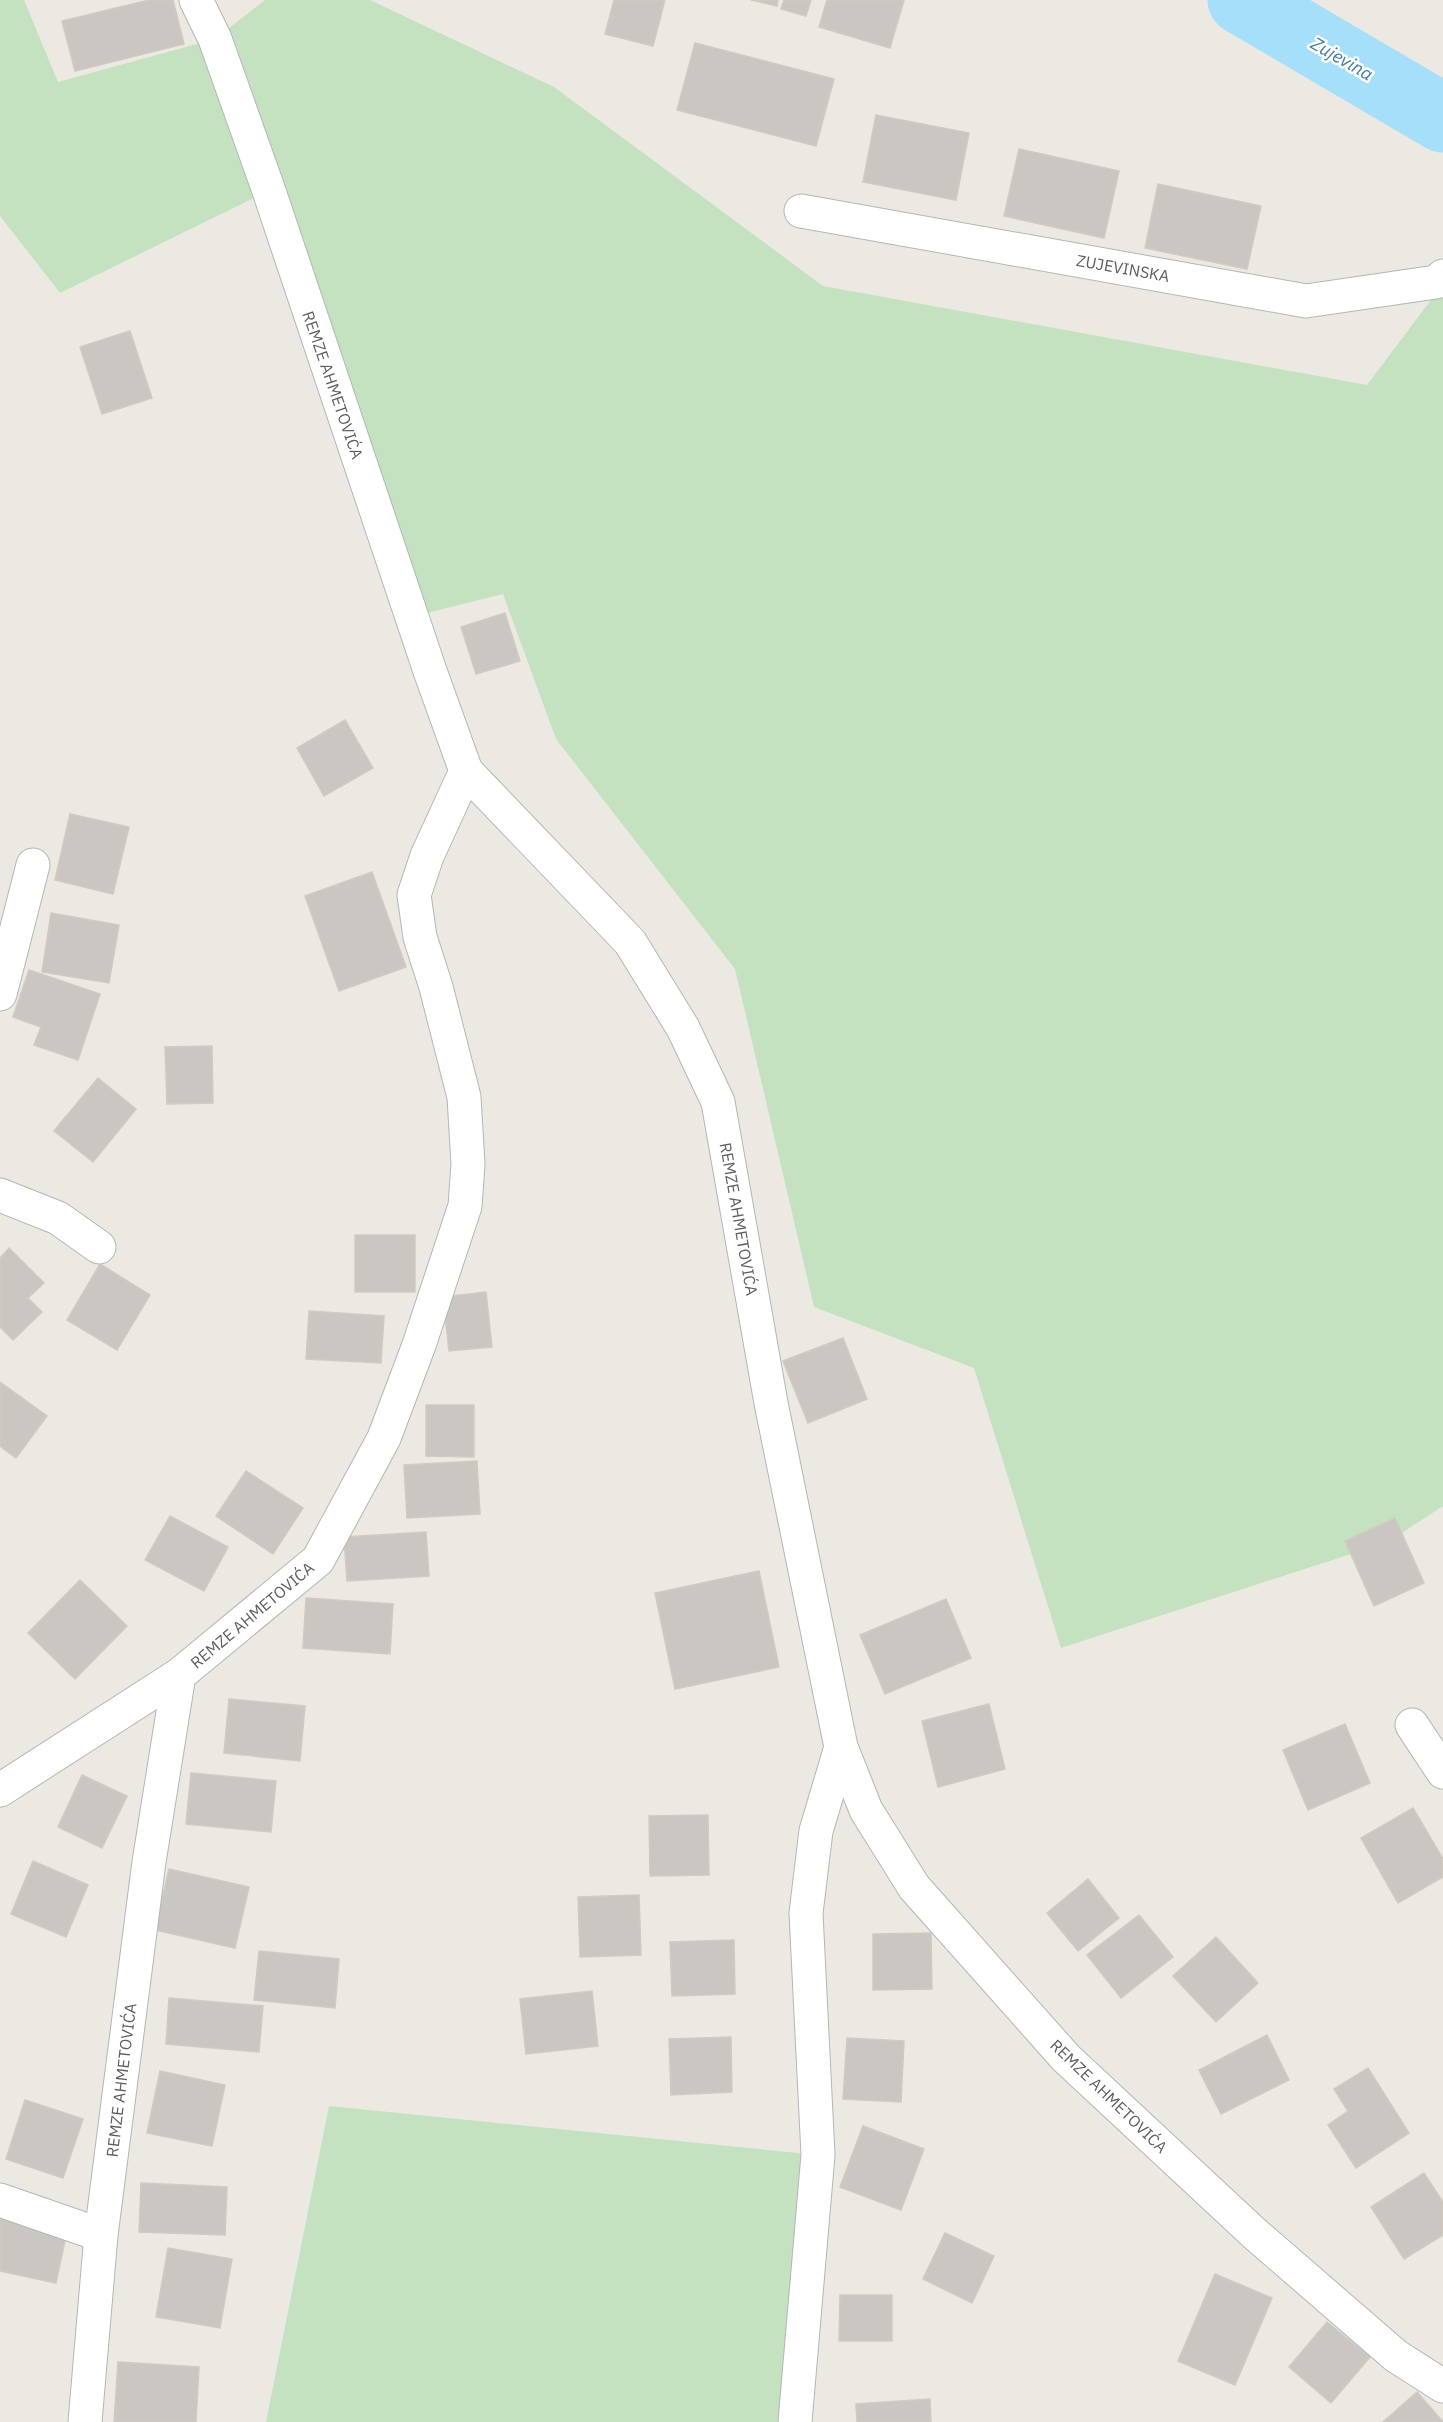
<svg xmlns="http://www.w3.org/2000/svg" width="1443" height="2422" viewBox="0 0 1443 2422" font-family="'IBM Plex Sans',sans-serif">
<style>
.green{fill:#c4e2c0}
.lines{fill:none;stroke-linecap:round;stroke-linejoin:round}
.river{stroke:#a6dff9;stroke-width:69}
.building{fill:#cac6c2;stroke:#d1cac1;stroke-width:1.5}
.street-casing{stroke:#b3b6b9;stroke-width:35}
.street{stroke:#fff;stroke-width:33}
.labels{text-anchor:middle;stroke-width:5;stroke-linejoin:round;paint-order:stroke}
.street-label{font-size:16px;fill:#5b5f62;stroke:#fff}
.water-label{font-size:18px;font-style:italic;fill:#427ca1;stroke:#fff}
</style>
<rect width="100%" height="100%" fill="#ece9e2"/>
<g class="green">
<polygon points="0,0 24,0 58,82 215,39 265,0 370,0 554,87 823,286 1367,385 1443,284 1443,1506 1388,1542 1061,1648 974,1368 814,1307 735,969 556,739 503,594 411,617 268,191 60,293 0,216"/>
<polygon points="329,2106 818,2155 795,2422 266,2422"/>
</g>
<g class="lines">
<polyline class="river" points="1242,0 1443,118"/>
</g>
<g class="building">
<polygon points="149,0 173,0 184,44 75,71 62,21"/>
<polygon points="614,0 665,0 653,46 605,34"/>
<polygon points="751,0 778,0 777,6"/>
<polygon points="784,0 811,0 806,16 781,9"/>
<polygon points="827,0 904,0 890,48 819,27"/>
<polygon points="695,43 834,79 816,146 677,110"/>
<polygon points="876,115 969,133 956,200 863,182"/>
<polygon points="1019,149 1119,171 1104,238 1004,216"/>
<polygon points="1158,184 1261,206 1247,269 1145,248"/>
<polygon points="130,331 152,398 102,414 80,347"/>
<polygon points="505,613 520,661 476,674 461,627"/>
<polygon points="345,720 373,768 324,796 297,748"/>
<polygon points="70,814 129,827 113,894 55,880"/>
<polygon points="372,872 406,967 339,991 305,896"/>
<polygon points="51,913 119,925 109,983 42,972"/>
<polygon points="29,970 100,994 78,1060 34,1045 41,1027 13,1017"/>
<polygon points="212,1046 213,1103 167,1104 165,1047"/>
<polygon points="98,1078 136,1109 93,1162 54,1131"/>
<rect x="355" y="1235" width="60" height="57"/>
<polygon points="9,1248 44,1283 28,1298 42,1312 13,1340 0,1327 0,1258"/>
<polygon points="100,1264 150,1295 117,1350 67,1320"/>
<polygon points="486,1292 492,1347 449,1351 443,1297"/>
<polygon points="309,1311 384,1316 381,1363 306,1359"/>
<polygon points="843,1338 867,1399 808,1423 783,1361"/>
<polygon points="0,1382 47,1416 16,1458 0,1446"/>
<polygon points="426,1405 474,1405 474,1457 426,1456"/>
<polygon points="477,1461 480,1514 407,1518 404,1465"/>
<polygon points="246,1471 303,1508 273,1554 216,1516"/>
<polygon points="170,1516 228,1547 204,1591 145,1560"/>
<polygon points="1395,1518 1424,1583 1374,1606 1345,1541"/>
<polygon points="426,1532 429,1576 347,1581 344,1537"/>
<polygon points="759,1571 779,1667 675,1689 655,1593"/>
<polygon points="80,1580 127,1626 75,1679 28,1633"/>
<polygon points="306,1598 393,1604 390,1654 303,1648"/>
<polygon points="946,1599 971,1658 885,1694 860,1635"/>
<polygon points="229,1699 305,1706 300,1761 224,1753"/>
<polygon points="989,1704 1005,1769 938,1787 922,1721"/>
<polygon points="1345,1724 1370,1783 1308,1810 1283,1750"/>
<polygon points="191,1773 276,1781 271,1832 186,1824"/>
<polygon points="82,1775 127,1796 102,1848 58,1827"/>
<polygon points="1413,1808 1443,1859 1443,1877 1398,1903 1361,1838"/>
<polygon points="708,1815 709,1875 650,1876 649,1816"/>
<polygon points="33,1861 88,1885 66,1937 11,1914"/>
<polygon points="169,1869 249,1887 235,1948 155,1930"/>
<polygon points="1088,1879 1119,1918 1078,1951 1047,1913"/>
<polygon points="639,1895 641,1955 580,1957 578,1897"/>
<polygon points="1139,1915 1173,1957 1121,1998 1087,1955"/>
<polygon points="931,1933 932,1989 873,1990 873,1934"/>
<polygon points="1216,1937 1258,1983 1216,2022 1173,1976"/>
<polygon points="734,1940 735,1994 672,1996 670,1942"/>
<polygon points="259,1951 339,1959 335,2008 254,2000"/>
<polygon points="592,1991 598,2046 526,2054 520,1999"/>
<polygon points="169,1998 263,2006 259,2052 166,2044"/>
<polygon points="1267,2035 1289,2080 1221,2114 1199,2070"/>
<polygon points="731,2037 732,2092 671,2095 669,2039"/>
<polygon points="847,2038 904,2041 901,2102 843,2099"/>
<polygon points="1368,2068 1409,2133 1356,2168 1328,2125 1348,2111 1334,2089"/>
<polygon points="160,2071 225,2085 212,2146 147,2133"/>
<polygon points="25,2100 83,2119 63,2178 6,2159"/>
<polygon points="863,2126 924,2149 901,2210 840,2187"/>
<polygon points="1424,2173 1443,2202 1443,2235 1404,2259 1371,2207"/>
<polygon points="141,2183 227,2187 225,2235 139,2232"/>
<polygon points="0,2212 68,2226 56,2283 0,2271"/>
<polygon points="945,2233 994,2256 972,2303 923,2279"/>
<polygon points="168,2248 232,2259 220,2328 156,2317"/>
<polygon points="1215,2274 1272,2298 1235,2385 1178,2361"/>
<polygon points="840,2295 892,2295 892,2341 839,2341"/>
<polygon points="1327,2322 1370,2357 1331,2403 1289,2367"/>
<polygon points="118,2362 199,2367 196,2422 114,2422"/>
<polygon points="1417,2392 1443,2422 1383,2422"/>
<polygon points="930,2399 931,2422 857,2422 856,2404"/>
</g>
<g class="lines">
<g class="street-casing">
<g id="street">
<polyline points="196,0 215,39 269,191 430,671 466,771 630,942 683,1028 718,1102 771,1403 841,1747 866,1810 914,1887 1066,2058 1254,2233 1396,2356 1443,2386"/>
<polyline points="801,211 1306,301 1436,282 1443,276"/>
<polyline points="0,994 33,865"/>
<polyline points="0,1195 58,1218 99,1247"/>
<polyline points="1412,1725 1443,1772"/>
<polyline points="0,1790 179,1675 318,1560 384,1438 419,1345 465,1206 468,1164 464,1097 436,987 420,937 414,895 427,856 466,771"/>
<polyline points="0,2200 101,2235"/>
<polyline points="85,2422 101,2235 149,1862 179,1675"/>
<polyline points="795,2422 818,2155 806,1913 816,1831 841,1747"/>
</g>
</g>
<use href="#street" class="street"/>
</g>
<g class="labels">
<g class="street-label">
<text transform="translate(1123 268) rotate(10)" y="6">ZUJEVINSKA</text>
<text transform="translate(333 385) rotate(71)" y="6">REMZE AHMETOVIĆA</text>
<text transform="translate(739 1219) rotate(80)" y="6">REMZE AHMETOVIĆA</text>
<text transform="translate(252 1615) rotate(-40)" y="6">REMZE AHMETOVIĆA</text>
<text transform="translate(121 2080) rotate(-83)" y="6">REMZE AHMETOVIĆA</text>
<text transform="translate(1109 2096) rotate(44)" y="6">REMZE AHMETOVIĆA</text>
</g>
<g class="water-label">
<text transform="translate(1342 59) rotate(30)" y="6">Zujevina</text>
</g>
</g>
</svg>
